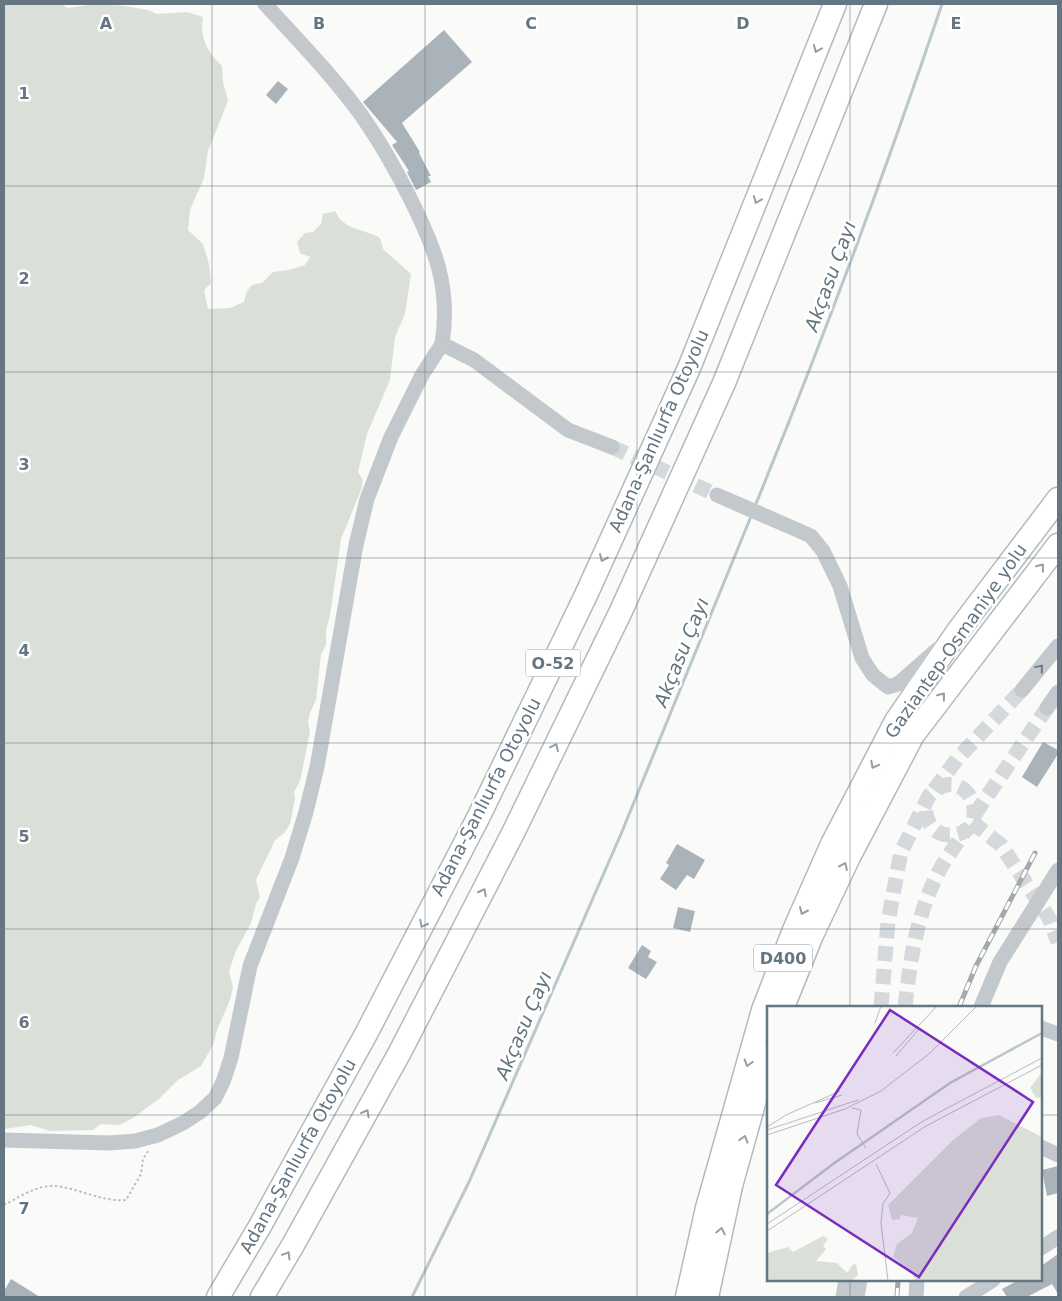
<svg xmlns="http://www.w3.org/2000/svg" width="1062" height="1301" viewBox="0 0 1062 1301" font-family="'DejaVu Sans',sans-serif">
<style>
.green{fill:#dadfd7}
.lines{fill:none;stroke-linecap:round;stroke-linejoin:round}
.stream{stroke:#bbc7cb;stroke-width:3}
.building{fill:#aab3b9}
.minor-tunnel{stroke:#d5d9db;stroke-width:15;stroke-dasharray:15 8;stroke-linecap:butt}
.highway-casing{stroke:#b4b9bd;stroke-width:25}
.path{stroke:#bbbfc2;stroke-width:2;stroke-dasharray:2.5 2.5;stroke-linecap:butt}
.minor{stroke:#c3c8cc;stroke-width:15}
.highway{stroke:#fff;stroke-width:22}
.rail-casing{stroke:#a2aab0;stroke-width:5}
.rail{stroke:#fff;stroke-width:3;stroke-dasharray:9;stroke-linecap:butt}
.oneway{stroke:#939fa8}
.oneway2{stroke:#6a7a87}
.grid{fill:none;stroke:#657683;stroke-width:1;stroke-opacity:0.55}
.labels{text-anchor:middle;stroke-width:5;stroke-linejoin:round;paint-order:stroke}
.shield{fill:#fff;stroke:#939fa8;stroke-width:1}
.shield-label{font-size:16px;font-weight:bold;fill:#657683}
.street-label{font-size:18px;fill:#657683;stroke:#fff}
.water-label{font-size:19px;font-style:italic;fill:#60757c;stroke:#fff}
.inset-river{fill:none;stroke:#bbc7cb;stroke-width:2.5}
.inset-road{fill:none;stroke:#b5bdc2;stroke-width:1}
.view{fill:#7b2cbf;fill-opacity:0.15;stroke:#7b2cbf;stroke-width:2.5}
.inset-edge{fill:none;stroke:#657683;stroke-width:2.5}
.grid-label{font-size:16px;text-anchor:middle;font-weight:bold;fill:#657683;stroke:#fff;stroke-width:5;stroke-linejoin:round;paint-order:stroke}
</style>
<rect width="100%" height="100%" fill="#fafaf8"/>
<path class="green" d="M4,4H60L68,8L97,4L125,6L148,10L157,14L187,12L203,17C199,37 208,53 222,66L223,82L228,101L208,151L204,178L190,210L188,230L203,244L209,264L211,283L204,290L208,309L230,308L244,302L247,291L252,285L262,283L273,272L289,270L305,265L310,257L300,253L297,242L305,233L313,232L321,224L323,214L335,211C337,214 339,219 342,221C351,230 369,231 380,238L383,249L411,274L405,314L395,337L390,380L367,434L358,472L363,480L361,490L341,539L330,615L326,630V645L321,654L316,700L310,713L308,723L310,732L300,781L294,792L295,799L290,824L284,833L275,840L256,880L260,897L256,904L251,923L236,951L229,971L233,987L230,1000L217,1030L214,1043L201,1066L178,1080L160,1098L133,1118L119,1125L101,1124L93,1130L50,1131L31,1125L4,1129Z"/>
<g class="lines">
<g class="stream">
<path d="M755,506C823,340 885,173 942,4"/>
<polyline points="412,1297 469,1182 621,834 752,514"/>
</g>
</g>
<g class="building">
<polygon points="444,30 472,62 402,123 420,152 419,153 431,176 428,176 431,182 416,190 407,172 409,171 392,145 397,142 363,102"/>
<polygon points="278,81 288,89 276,104 266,95"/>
<polygon points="1043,742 1058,750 1058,754 1037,787 1022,777"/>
<polygon points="677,844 705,860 694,879 687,875 676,890 660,879 669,865 666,863"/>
<polygon points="678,907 695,911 690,932 673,928"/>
<polygon points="642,945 651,951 648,957 657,962 646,979 628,968"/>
<polygon points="1058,1166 1058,1193 1047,1196 1042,1170"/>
<polygon points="1058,1254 1058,1294 1052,1284 1027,1297 1007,1297 1002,1289 1019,1280 1041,1280 1041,1266"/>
<polygon points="11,1279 40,1297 4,1297 4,1291"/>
</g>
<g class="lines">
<g class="minor-tunnel">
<polyline points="612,447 717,495"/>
<polyline points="934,790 957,759 1022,690"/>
<polyline points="975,814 1047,708"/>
<polyline points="972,822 1001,845 1049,918 1058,942"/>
<path d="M881,1007L888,922L901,852L929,796C967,756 997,833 951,835C933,836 924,820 926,804"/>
<path d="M905,1007C910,961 916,919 936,877C944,860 957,844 967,828"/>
</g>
<g class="highway-casing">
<g id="highway">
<polyline points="783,1007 812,935 849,857 913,735 1058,545"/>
<polyline points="218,1297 260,1226 366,1034 479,816 586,595 689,368 835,4"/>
<polyline points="262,1297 293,1245 400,1052 513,833 621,611 724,383 876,4"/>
<polyline points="687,1297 707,1208 763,1010 794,930 832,844 896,721 958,631 1058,499"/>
<polyline points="707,1297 731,1186 768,1053"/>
</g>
</g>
<path class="path" d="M4,1205C16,1199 29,1190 43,1187C67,1181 98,1203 126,1200L141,1174L143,1159L148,1151"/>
<g class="minor">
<path d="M265,4C298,40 333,76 362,116C380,142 396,170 410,198C435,248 451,287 442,344L474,360L568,430L612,447"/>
<polyline points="717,495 811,536 823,551 840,586 862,658 873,675 888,687 898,684 938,649"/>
<polyline points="1022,690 1058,646"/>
<polyline points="1047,708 1058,692"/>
<polyline points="981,1007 1000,962 1058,870"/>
<polyline points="1041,1028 1058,1034"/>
<polyline points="4,1140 109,1143 135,1141 158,1135 183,1123 200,1112 215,1098 223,1082 231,1058 250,966 292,858 306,812 317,767 356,545 367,499 391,437 422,375 442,344"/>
<polyline points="1041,1147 1058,1155"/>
<polyline points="1041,1248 1058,1237"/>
<polyline points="843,1297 846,1280"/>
<polyline points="857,1297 860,1280"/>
<polyline points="916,1297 917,1280"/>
<polyline points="966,1297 993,1280"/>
</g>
<use href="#highway" class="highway"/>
<g class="rail-casing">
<g id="rail">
<polyline points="959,1007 976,966 1035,853"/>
<polyline points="897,1297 898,1280"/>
</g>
</g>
<use href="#rail" class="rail"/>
</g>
<defs><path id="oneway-chevron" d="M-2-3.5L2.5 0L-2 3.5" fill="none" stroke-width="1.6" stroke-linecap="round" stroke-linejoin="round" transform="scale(1.25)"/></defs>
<g class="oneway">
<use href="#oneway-chevron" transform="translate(817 49) rotate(112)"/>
<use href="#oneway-chevron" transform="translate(757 200) rotate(112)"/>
<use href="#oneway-chevron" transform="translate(603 558) rotate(114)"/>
<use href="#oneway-chevron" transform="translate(1041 567) rotate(-52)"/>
<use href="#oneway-chevron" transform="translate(942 696) rotate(-52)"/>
<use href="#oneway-chevron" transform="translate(555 747) rotate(-64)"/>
<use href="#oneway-chevron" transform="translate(874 765) rotate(118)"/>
<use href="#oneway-chevron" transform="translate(844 866) rotate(-65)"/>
<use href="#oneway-chevron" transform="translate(483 892) rotate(-63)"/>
<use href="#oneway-chevron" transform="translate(803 911) rotate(114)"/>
<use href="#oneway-chevron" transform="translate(423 924) rotate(117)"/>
<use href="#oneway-chevron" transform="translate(748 1063) rotate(106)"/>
<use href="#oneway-chevron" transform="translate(366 1113) rotate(-61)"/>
<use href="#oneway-chevron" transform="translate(744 1139) rotate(-74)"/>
<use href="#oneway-chevron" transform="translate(721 1231) rotate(-77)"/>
<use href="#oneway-chevron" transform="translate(287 1255) rotate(-59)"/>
</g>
<use class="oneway2" href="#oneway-chevron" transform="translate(1040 668) rotate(-50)"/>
<path class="grid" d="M212,4V1297M425,4V1297M637,4V1297M850,4V1007M4,186H1058M4,372H1058M4,558H1058M4,743H1058M4,929H1058M4,1115H768M1041,1115H1058M850,1280V1297"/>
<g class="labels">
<g class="shield">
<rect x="525.5" y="649.5" width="55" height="27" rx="4"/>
<rect x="754" y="944.5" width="58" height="27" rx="4"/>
</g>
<g class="shield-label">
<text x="553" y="669">O-52</text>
<text x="783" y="964">D400</text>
</g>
<g class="street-label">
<text transform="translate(659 431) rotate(-66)" y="6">Adana-Şanlıurfa Otoyolu</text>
<text transform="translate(956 641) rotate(-55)" y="6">Gaziantep-Osmaniye yolu</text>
<text transform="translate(486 797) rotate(-63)" y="6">Adana-Şanlıurfa Otoyolu</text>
<text transform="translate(298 1156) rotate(-61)" y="6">Adana-Şanlıurfa Otoyolu</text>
</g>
<g class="water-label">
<text transform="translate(830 276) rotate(-70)" y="7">Akçasu Çayı</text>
<text transform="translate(681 652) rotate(-68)" y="7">Akçasu Çayı</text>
<text transform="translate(523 1025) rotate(-67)" y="7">Akçasu Çayı</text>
</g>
</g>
<g transform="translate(767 1006)">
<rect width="275" height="275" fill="#fafaf8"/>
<path d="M275,66V91L269,92L263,82ZM232,109L275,131V275H149L144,265L126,251L130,238L145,227L151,212L134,209L133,213L125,214L121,199L185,135L214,112ZM56,230L61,233L56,240L59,243L49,255L70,257L80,267L85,259L89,258L91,269L84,275H0V247L21,241L26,246Z" fill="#dadfd7"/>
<path class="inset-river" d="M0,208L66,158L183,77L275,27"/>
<path class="inset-road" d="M108,17L114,0M126,47L170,0M129,50L152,23M48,97L75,89M85,102L94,104L90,128L99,142M0,121L19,109L73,85M0,124L91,94M0,129L78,103L114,85L163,47L210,0M109,158L123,187L116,198L114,217L121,275M0,218L156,115L275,52M0,225L159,120L275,59"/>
<path class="view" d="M123,4L266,96L152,271L9,179Z"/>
<rect width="275" height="275" class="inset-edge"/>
</g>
<g class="grid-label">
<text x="106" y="29">A</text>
<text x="319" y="29">B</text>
<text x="531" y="29">C</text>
<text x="743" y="29">D</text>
<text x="956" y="29">E</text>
<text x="24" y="99">1</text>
<text x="24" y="284">2</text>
<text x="24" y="470">3</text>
<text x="24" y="656">4</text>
<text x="24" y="842">5</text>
<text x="24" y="1028">6</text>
<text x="24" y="1214">7</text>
</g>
<rect width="1062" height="1301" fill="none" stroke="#657683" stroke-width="10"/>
</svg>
